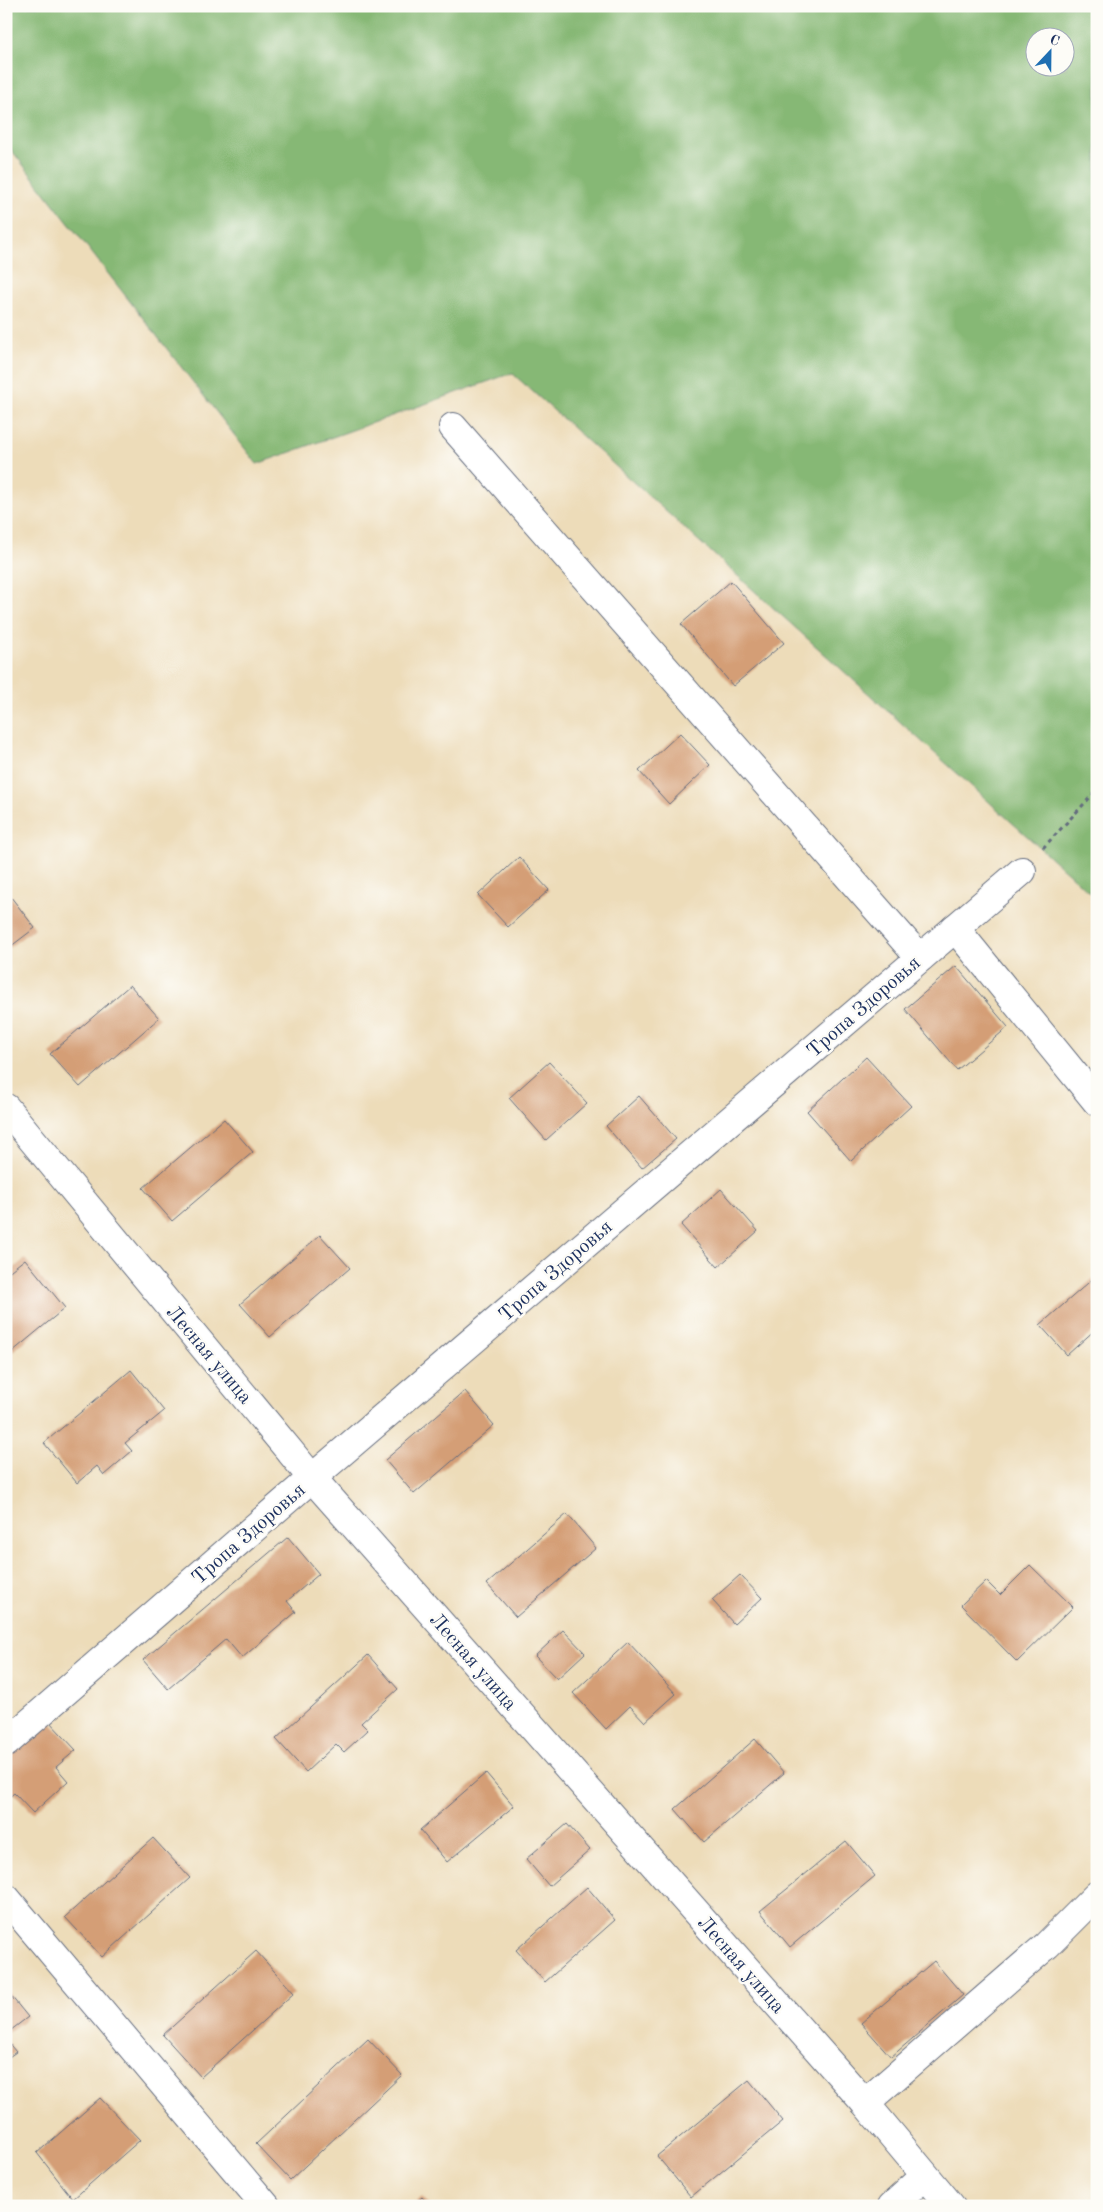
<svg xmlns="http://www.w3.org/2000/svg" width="1103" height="2212" viewBox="0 0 1103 2212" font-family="'Old Standard TT',serif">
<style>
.forest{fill:#86b874;stroke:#507469;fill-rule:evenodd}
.building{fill:#d49e76}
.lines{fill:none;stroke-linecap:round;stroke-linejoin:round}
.minor-casing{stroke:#646c7e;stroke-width:30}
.path{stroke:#646c7e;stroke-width:3;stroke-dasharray:4 4;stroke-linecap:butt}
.minor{stroke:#fff;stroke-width:28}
.labels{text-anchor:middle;stroke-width:5;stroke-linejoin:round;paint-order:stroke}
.street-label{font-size:20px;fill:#1b2f5e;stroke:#fdfcf7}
</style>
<rect width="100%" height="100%" fill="#fdfcf7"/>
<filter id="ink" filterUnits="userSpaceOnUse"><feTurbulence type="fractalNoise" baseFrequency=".02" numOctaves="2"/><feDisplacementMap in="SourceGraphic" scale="10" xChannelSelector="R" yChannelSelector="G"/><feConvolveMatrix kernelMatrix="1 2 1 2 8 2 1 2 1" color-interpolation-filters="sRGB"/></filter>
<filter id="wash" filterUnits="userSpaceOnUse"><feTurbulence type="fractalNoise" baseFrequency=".0096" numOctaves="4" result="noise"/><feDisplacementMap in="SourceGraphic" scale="20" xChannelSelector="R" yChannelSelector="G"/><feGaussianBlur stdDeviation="1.12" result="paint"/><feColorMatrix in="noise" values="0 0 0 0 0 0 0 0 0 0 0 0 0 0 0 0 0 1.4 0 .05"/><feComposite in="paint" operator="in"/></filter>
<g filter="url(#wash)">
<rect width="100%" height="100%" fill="#eddcb9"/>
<path class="forest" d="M6,6H1097V899L512,373L257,464L6,143ZM1036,38H1066V68H1036Z"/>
<g id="blocks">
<g class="building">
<polygon points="731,581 784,643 733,686 681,624"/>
<polygon points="680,733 710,765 669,804 639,771"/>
<polygon points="519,857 549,890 508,927 478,895"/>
<polygon points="7,892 35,928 6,950 6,893"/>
<polygon points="956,966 1008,1027 957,1070 905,1009"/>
<polygon points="130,985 159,1018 80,1087 50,1054"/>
<polygon points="866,1057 911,1106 851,1161 807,1111"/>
<polygon points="549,1062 587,1103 546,1140 509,1098"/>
<polygon points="639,1096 676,1139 642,1168 606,1126"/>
<polygon points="224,1119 253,1152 172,1221 143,1188"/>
<polygon points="721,1189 758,1231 718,1267 681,1225"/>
<polygon points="320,1235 350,1268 270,1337 240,1304"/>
<polygon points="25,1259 65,1308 6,1357 6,1274"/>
<polygon points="1096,1276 1097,1328 1067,1355 1040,1325"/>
<polygon points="131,1370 164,1411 125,1443 132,1451 104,1475 97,1466 77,1483 44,1443"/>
<polygon points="465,1391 494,1425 414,1494 385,1460"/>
<polygon points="567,1514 596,1548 516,1617 487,1584"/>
<polygon points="288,1537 319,1574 287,1601 296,1612 242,1658 226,1639 168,1689 143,1660"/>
<polygon points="1030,1565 1073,1607 1017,1662 961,1605 986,1581 1000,1595"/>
<polygon points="740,1575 762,1598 734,1624 712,1600"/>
<polygon points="563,1630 585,1653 557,1679 535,1656"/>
<polygon points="628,1642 676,1694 645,1722 630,1706 606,1729 573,1693"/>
<polygon points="368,1655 398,1689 361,1723 368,1730 344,1752 336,1744 306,1772 276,1739"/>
<polygon points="48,1720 76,1750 56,1767 68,1781 33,1813 14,1793 6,1800 6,1758"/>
<polygon points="755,1739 784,1773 704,1842 675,1809"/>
<polygon points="486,1773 514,1806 447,1862 420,1830"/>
<polygon points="567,1824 590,1850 549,1886 526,1859"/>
<polygon points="153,1838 190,1878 102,1957 65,1917"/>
<polygon points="846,1841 875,1876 790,1947 760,1911"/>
<polygon points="587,1887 615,1920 545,1982 516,1950"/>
<polygon points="256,1951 294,1993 201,2077 163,2035"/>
<polygon points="934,1961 963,1995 891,2057 861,2023"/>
<polygon points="6,1990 28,2017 6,2034"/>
<polygon points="368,2039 402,2075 290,2180 256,2144"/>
<polygon points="6,2040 16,2052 6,2059"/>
<polygon points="749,2080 783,2121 691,2197 657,2156"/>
<polygon points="100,2098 140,2140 73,2199 37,2153"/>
<polygon points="422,2197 430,2206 412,2206"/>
</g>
</g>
</g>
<g filter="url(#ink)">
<use href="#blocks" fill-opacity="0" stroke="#646c7e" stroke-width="1"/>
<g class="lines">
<g class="minor-casing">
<g id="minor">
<polyline points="453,427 920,958"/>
<polyline points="955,928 1097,1102"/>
<polyline points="6,1108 312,1478 865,2103 951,2206"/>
<polyline points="6,1743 312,1478 1022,871"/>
<polyline points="6,1898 266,2206"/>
<polyline points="865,2103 1047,1945 1097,1895"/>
<polyline points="892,2206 925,2176"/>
</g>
</g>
<polyline class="path" points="1043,848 1097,790"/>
<use href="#minor" class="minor"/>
</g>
</g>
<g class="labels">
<g class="street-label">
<text transform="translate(863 1006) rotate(-41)" y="7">Тропа Здоровья</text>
<text transform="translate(555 1270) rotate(-41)" y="7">Тропа Здоровья</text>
<text transform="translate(210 1354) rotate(50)" y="7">Лесная улица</text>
<text transform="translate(248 1533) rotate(-41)" y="7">Тропа Здоровья</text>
<text transform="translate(474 1661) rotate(49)" y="7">Лесная улица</text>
<text transform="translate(742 1964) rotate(49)" y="7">Лесная улица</text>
</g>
</g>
<rect width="1103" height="2212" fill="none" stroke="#fdfcf7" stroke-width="25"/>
<g transform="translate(1050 52) rotate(22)"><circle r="24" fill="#fdfcf7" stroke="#a3aaba"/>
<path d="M0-4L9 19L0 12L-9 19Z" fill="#1f6fb2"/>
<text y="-8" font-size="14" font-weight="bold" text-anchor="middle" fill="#1b2f5e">С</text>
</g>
</svg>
